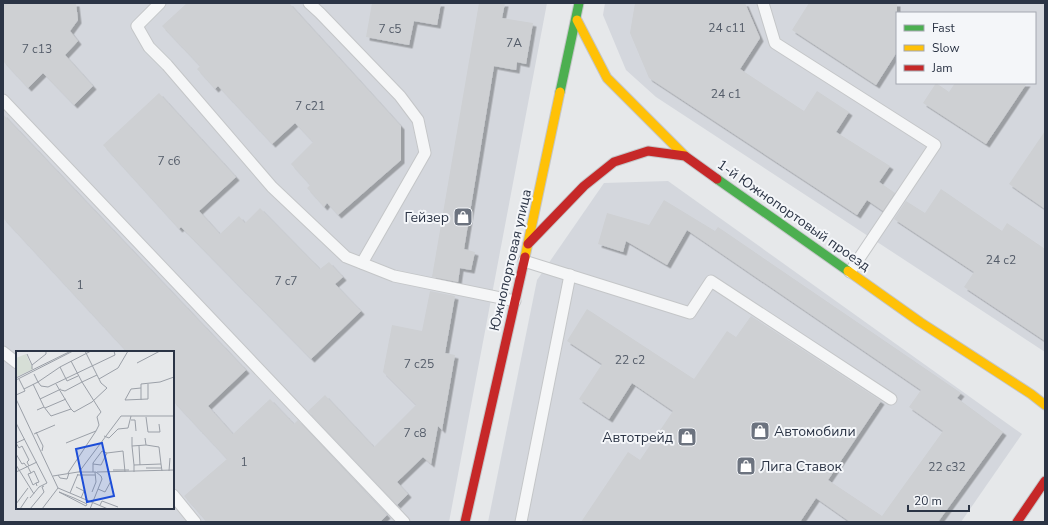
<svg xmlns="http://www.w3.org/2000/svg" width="1048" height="525" viewBox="0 0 1048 525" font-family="'Nunito Sans',sans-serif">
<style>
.built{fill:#d4d7dd;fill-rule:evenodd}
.building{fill:#ced0d3;filter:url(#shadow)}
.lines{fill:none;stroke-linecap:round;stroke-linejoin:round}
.lane-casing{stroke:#c4c6c8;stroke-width:13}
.fast-casing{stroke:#c4c6c8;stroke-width:11}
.slow-casing{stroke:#c4c6c8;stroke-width:11}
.jam-casing{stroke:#c4c6c8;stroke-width:11}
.lane{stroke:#f5f6f7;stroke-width:11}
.fast{stroke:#4caf50;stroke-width:9}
.slow{stroke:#ffc107;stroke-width:9}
.jam{stroke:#c62828;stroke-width:9}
.labels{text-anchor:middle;stroke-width:4;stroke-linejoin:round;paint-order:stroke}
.number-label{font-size:12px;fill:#545c69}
.street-label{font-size:14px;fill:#2b3445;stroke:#f4f6f9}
.poi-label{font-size:14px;fill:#2b3445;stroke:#f4f6f9;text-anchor:end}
.inset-road{fill:none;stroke:#9ba0a8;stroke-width:1}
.view{fill:#1d4ed8;fill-opacity:0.15;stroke:#1d4ed8;stroke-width:2}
.inset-edge{fill:none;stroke:#2b3445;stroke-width:2}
</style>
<defs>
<filter id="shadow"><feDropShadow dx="3.5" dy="3.5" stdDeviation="0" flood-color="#0004"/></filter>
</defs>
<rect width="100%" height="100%" fill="#e6e8ea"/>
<g class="built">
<path d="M3,3H547L449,522H3ZM17,352H173V508H17Z"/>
<path d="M605,3H1045V352L656,97L626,70L603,15ZM897,13H1035V83H897Z"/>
<polygon points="668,181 1022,434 961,522 488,522 537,280 604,183"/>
</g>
<g class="building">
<polygon points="3,3 76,3 78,20 70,31 78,41 65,55 93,86 74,105 43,73 28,88 3,61"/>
<polygon points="187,3 289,3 401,126 401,160 338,215 327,203 324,207 307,188 310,185 291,164 313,142 295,123 272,144 218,86 215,89 197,69 200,66 162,26"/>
<polygon points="372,3 441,3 437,25 414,21 409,45 366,37"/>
<polygon points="479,3 505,3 502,18 533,23 526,64 517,62 516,70 494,66 464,249 475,252 471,270 460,268 458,282 432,277"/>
<polygon points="635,3 745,3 760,38 740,69 804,111 817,91 849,112 836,132 890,166 879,182 895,193 883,211 867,200 857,215 649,78 630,33"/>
<polygon points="809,3 897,3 897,52 876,85 792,30"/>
<polygon points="936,83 949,92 955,83 1027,83 986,144 923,103"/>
<polygon points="159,93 236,177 199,211 220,234 239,216 245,223 260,208 320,269 329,262 343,277 335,284 361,311 311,359 181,227 179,229 103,145"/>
<polygon points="3,114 246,370 208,406 233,434 270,399 294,424 298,420 387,515 380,522 207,522 184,496 227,459 173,401 173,352 127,352 3,218"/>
<polygon points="1045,131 1045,209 1009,184"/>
<polygon points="941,189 1002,231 1007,223 1045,249 1045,341 964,287 974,272 894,219 906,201 925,213"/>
<polygon points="664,200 715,231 718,227 961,393 957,398 1003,432 938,522 850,522 816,498 800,522 581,522 628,452 640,460 673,411 632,383 609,419 579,399 602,364 567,341 587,309 694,379 727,331 736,337 751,316 881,401 828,480 882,516 943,431 909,407 921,390 687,230 667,265 626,241 623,252 598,244 607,213 649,225"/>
<polygon points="430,291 455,296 445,353 455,355 442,430 438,426 431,464 423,457 397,482 408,494 397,505 308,411 325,395 374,447 416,405 383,372 392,325 422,331"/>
</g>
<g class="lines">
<g class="lane-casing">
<g id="lane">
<polyline points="160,3 137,26 149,47 167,65 272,187 346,257 394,276 515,301"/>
<polyline points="309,3 320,13 400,96 418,120 425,153 362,263"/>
<polyline points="763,3 775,43 935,145 850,272"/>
<polyline points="3,100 404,522"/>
<polyline points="524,261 690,313 711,281 891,399"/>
<polyline points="3,352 17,363"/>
<polyline points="173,495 195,522"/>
<polyline points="521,522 570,275"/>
</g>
</g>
<g class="fast-casing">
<g id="fast">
<polyline points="560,92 579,3"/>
<polyline points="717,179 848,271"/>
</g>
</g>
<g class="slow-casing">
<g id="slow">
<polyline points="577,20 607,78 685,156"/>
<polyline points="525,257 560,92"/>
<polyline points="848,271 920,322 1031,394 1045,405"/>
</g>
</g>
<g class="jam-casing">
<g id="jam">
<polyline points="528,244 584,186 614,162 648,151 685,156 717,179"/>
<polyline points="465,522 525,257"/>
<polyline points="1017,522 1045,481"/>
</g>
</g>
<use href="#lane" class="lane"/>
<use href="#fast" class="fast"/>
<use href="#slow" class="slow"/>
<use href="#jam" class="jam"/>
</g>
<defs>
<g id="shop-square" transform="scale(1)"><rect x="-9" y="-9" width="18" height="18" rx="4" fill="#6c737f" stroke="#f4f6f9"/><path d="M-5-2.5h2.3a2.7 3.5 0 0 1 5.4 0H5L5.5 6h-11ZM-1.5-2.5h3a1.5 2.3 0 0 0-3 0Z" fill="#fff"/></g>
</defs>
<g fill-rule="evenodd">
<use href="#shop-square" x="463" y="217"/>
<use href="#shop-square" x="760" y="431"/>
<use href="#shop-square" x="687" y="437"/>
<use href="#shop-square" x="746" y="466"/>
</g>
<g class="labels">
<g class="number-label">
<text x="727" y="32">24 с11</text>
<text x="390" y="33">7 c5</text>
<text x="514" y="47">7А</text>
<text x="37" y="53">7 с13</text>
<text x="726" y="98">24 с1</text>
<text x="310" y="110">7 c21</text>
<text x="169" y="165">7 с6</text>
<text x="1001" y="264">24 с2</text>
<text x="286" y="285">7 с7</text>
<text x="80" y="289">1</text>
<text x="630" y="364">22 с2</text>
<text x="419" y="368">7 с25</text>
<text x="415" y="437">7 c8</text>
<text x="244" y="466">1</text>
<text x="947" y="471">22 c32</text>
</g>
<g class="street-label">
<text transform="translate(794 215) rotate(35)" y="5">1-й Южнопортовый проезд</text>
<text transform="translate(510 260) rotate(-77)" y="5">Южнопортовая улица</text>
</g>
<g class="poi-label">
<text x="449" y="222">Гейзер</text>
<text x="774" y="436" text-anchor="start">Автомобили</text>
<text x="673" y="442">Автотрейд</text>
<text x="760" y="471" text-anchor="start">Лига Ставок</text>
</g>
</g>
<g transform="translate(16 351)">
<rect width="158" height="158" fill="#e6e8ea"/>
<path d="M10,3L17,18L0,26V7Z" fill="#d6ded6"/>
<path class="inset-road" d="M11,3L16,14M55,10L66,31L81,24M121,12L144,0M16,18V14L30,3V0M18,23L22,31L44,16M62,25L51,30L44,16L75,0M0,27L55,0M83,28L102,17L112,0M0,29L57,0M17,33L28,56M125,37L115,38L109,49L132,48V33M8,38L22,31L25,35L32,36L99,4L98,0M45,39L49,40L66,31L85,61L81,66L83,74L80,80L50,92M0,44L9,40L3,28M0,48L42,137M24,48L45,38M125,49V33L144,31L158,26M29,57L50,48M55,58L58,61L76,51L91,37L85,32L69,0M21,59L28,56L35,65L55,58L40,33M130,66L132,81H144L143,73M115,69H119L120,80M0,72L31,132L23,136L14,147M20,81L27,95L26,100M18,83L39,74M88,85L93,87L102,78L112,77L115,65M116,86V95L130,94L129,87M9,88L0,92L3,97L6,95L13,109L11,111L13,115M130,94L143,96L145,113M116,95L118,114M123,95L124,114M91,102L107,100L109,121M0,103L6,113L8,112L11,116M0,114L18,143M12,116L15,122L18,120L23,131L20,132L21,135M130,117H145M97,119H113M153,120L154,107M0,121L21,111M63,121L105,65H158M77,121V112L86,100L91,102L85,114L77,113M81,121L158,119M118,121V114L145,113L146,120M15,122L12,123L17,134L20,132M52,122L80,80M42,124L44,127L51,128L53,122M61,124H79M37,125L62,121H80L85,125L86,128L74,158M60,136L68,140L65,147M42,137L92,158M82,138L89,141L95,130M43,141L58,147L71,153L70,155ZM76,141L80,131L79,121M54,142L62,123M0,153L12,137M84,154L86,150L102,156M4,158L12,146M14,158L28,141L26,136L28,135M26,158L42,137"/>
<path class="view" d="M86,92L98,145L71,151L60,98Z"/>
<rect width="158" height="158" class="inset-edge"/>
</g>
<rect width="1048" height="525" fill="none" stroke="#2b3445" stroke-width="8"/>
<rect x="896" y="12" width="140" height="72" fill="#f4f6f9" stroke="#a4a8b1"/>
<rect x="904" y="25" width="20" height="6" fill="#4caf50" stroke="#a4a8b1"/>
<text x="932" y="32" font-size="12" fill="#2b3445">Fast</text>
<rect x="904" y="45" width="20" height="6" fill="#ffc107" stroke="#a4a8b1"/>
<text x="932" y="52" font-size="12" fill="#2b3445">Slow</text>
<rect x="904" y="65" width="20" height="6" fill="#c62828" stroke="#a4a8b1"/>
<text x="932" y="72" font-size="12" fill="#2b3445">Jam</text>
<path d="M908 505v6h61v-6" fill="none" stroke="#2b3445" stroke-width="2"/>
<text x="914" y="505" font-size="12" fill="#2b3445" stroke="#f4f6f9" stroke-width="3" paint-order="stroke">20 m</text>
</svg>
